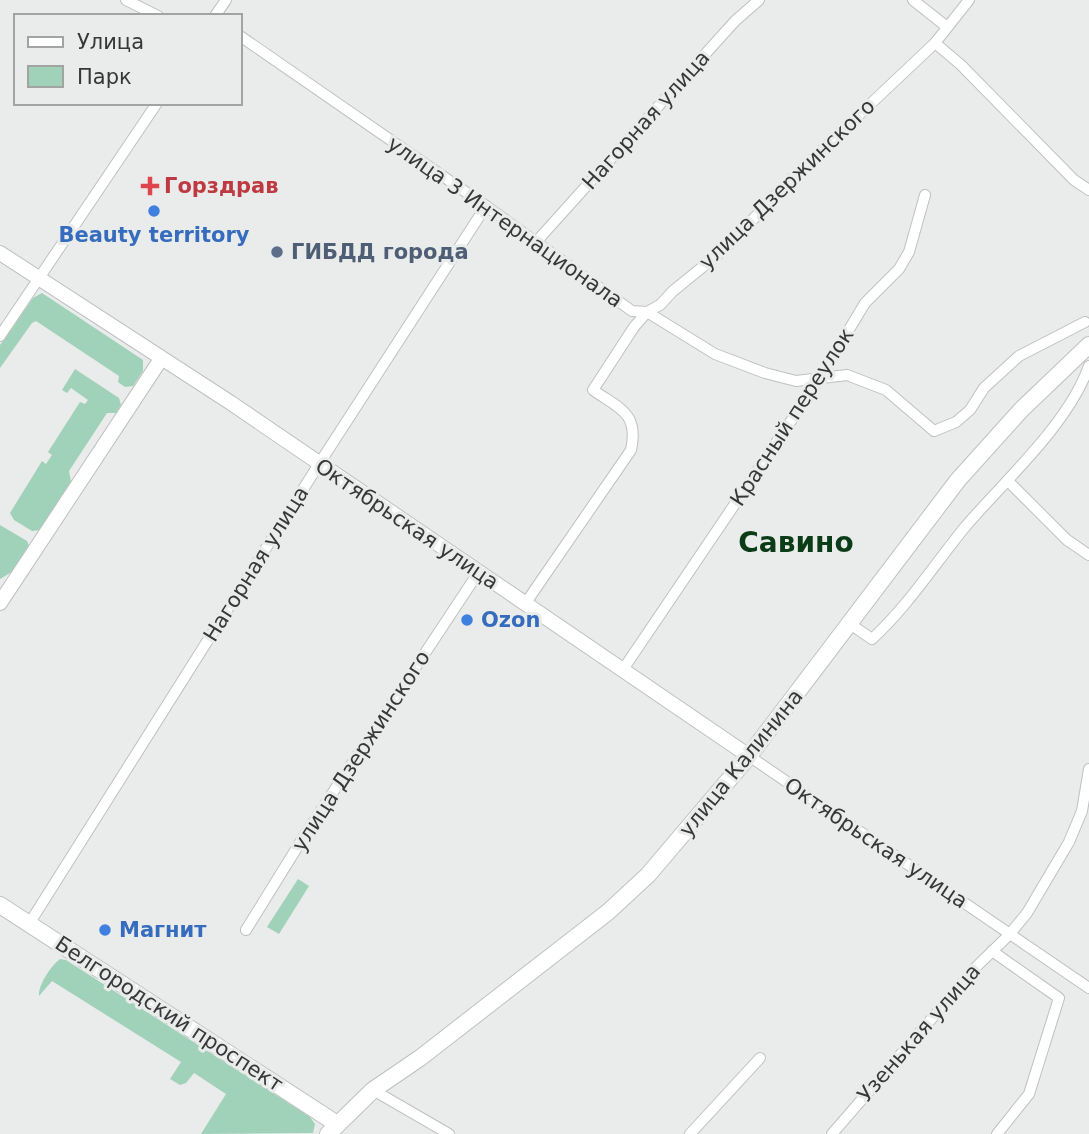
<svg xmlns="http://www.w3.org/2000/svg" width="1089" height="1134" viewBox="0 0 1089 1134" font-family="'DejaVu Sans',sans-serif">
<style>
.green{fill:#a0d2b9}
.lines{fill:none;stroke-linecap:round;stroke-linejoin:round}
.minor-casing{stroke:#bfc0c1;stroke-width:12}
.tertiary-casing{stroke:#bfc0c1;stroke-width:16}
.secondary-casing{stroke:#bfc0c1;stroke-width:18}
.minor{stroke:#fff;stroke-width:10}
.tertiary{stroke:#fff;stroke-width:14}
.secondary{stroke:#fff;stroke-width:16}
.health-dot{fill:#e0444e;stroke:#eaebeb;stroke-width:2.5}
.shop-dot{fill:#3f7fe0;stroke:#eaebeb;stroke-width:2.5}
.service-dot{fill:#5c6f8a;stroke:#eaebeb;stroke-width:2.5}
.labels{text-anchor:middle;stroke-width:6;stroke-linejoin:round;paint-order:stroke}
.street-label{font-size:21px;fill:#373737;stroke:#eaebeb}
.health-label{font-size:21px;font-weight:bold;fill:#be3a42;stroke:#eaebeb;text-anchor:start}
.shop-label{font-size:21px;font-weight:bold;fill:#366cbe;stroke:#eaebeb;text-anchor:start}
.service-label{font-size:21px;font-weight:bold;fill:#4e5e75;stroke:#eaebeb;text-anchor:start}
.district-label{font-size:28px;font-weight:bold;fill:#0b3c18;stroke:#eaebeb}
</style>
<rect width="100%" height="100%" fill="#eaebeb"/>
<g class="green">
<polygon points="42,293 143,360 143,371 133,386 125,387 118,382 119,376 36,321 32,323 0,368 0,345 33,298"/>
<polygon points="75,369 119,398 121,405 116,413 107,413 69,471 71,482 40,530 32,531 14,520 10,513 42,461 46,464 52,455 48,452 80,402 85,404 88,400 71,388 67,393 62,390"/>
<polygon points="0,525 27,541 29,546 15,570 0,579"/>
<polygon points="298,879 309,886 279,934 267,927"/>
<path d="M60,959L66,960L310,1117L315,1124L313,1133L201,1134L226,1094L194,1073L186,1083L180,1085L170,1079L181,1062L52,981L39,996C38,985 51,966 60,959Z"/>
</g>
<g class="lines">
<g class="minor-casing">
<g id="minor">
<polyline points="126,0 158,16"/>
<polyline points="913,0 947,27"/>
<polyline points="215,16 226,0"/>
<polyline points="240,36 486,206 632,311 647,312 715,354 765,373 796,381 847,375 886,390 934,431 956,422 970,410 984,388 1019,356 1085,322"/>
<polyline points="935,43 961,65 1074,180 1089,190"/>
<polyline points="536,242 735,21 759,0"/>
<polyline points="0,336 157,103"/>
<polyline points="1008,481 1067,540 1089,555"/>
<path d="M525,604L631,450C639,413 620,409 593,390L634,327L647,312L660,305L673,291L726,248L790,180L935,43L969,0"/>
<path d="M850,624L872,639C908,606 934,565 965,527C1005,480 1068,425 1089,366"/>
<polyline points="622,671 820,378 865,303 899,269 909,252 925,195"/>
<polyline points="749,756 1089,988"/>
<polyline points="29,924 319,464 486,206"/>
<polyline points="246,930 306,833 478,573"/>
<polyline points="992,951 1059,998 1029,1094 997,1134"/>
<polyline points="373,1090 449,1134"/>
<polyline points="690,1134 760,1058"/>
<polyline points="832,1134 978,965 1009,935 1027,913 1069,842 1082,811 1089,769"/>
</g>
</g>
<g class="tertiary-casing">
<g id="tertiary">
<polyline points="0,253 231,403 749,756"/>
<polyline points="0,603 161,359"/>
</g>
</g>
<g class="secondary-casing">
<g id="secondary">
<polyline points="0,905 337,1124"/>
<polyline points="328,1134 373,1090 420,1058 608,912 648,875 749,756 958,480 1021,410 1089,345"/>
</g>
</g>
<use href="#minor" class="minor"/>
<use href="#tertiary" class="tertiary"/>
<use href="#secondary" class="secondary"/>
</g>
<path class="health-dot" d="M146.5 175.5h7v7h7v7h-7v7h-7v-7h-7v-7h7z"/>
<g class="shop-dot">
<circle cx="154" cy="211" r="7"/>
<circle cx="467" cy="620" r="7"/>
<circle cx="105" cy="930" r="7"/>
</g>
<circle class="service-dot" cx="277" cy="252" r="7"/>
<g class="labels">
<g class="street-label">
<text transform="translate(646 120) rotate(-48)" y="7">Нагорная улица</text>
<text transform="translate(787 184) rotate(-44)" y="7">улица Дзержинского</text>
<text transform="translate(505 222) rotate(35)" y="7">улица 3 Интернационала</text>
<text transform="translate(792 417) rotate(-57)" y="7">Красный переулок</text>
<text transform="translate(407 524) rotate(34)" y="7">Октябрьская улица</text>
<text transform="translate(256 564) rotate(-58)" y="7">Нагорная улица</text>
<text transform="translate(361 751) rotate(-57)" y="7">улица Дзержинского</text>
<text transform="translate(741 763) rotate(-51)" y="7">улица Калинина</text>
<text transform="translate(876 843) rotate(34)" y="7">Октябрьская улица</text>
<text transform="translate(169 1014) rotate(33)" y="7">Белгородский проспект</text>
<text transform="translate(919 1033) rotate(-49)" y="7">Узенькая улица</text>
</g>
<g class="health-label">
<text x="164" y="193">Горздрав</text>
</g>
<g class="shop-label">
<text x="154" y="242" text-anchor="middle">Beauty territory</text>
<text x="481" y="627">Ozon</text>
<text x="119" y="937">Магнит</text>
</g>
<g class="service-label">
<text x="291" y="259">ГИБДД города</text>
</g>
<g class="district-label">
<text x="796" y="552">Савино</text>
</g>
</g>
<rect x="14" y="14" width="228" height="91" fill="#eaebeb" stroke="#a2a3a3" stroke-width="2"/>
<rect x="28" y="37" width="35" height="10" fill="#ffffff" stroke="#a2a3a3" stroke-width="2"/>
<text x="77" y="49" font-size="21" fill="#373737">Улица</text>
<rect x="28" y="66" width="35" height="21" fill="#a0d2b9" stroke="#a2a3a3" stroke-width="2"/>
<text x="77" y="84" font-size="21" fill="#373737">Парк</text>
</svg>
